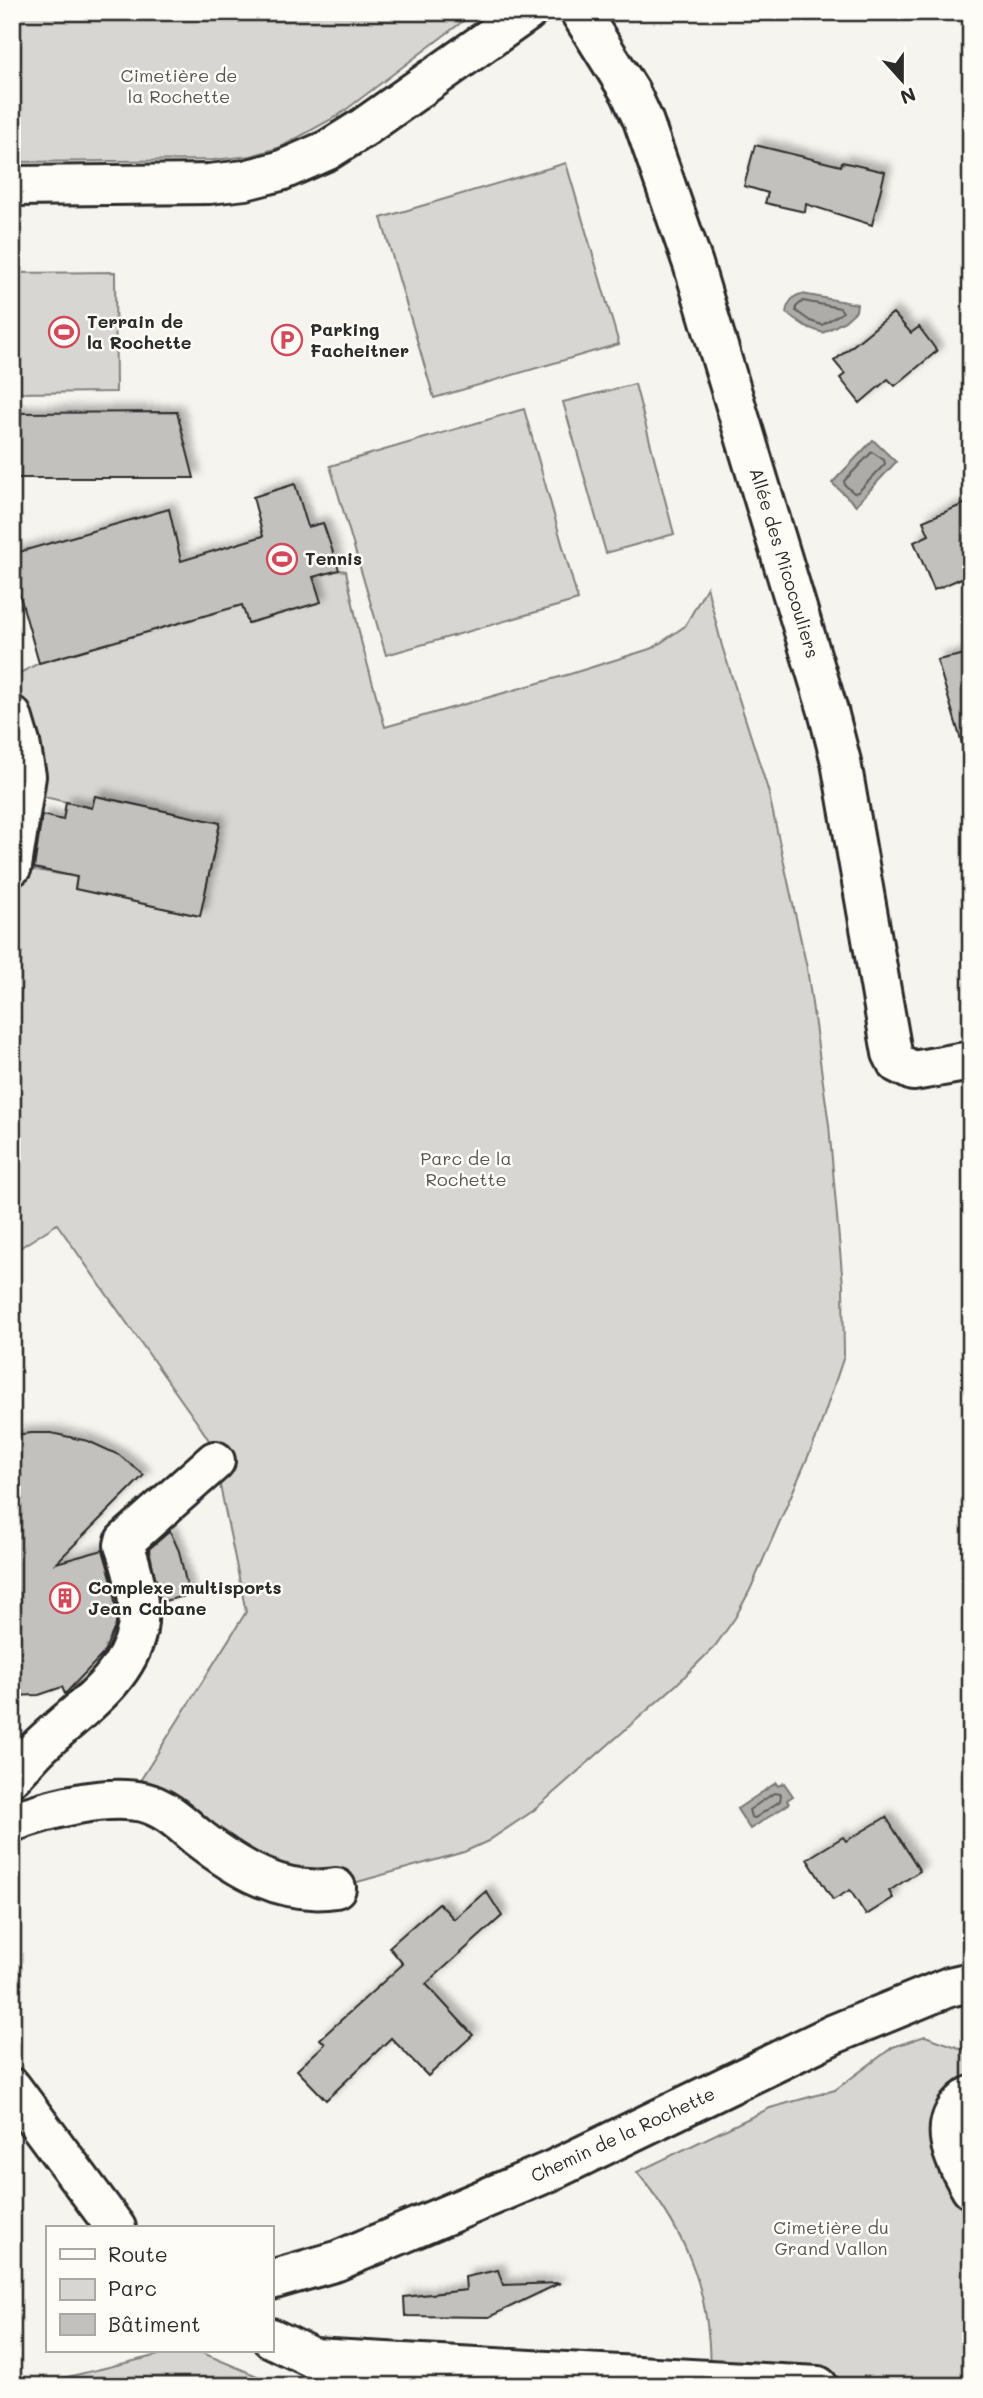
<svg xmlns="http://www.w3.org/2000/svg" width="983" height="2398" viewBox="0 0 983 2398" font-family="Mali,sans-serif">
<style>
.green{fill:#d7d6d2;stroke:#81807e;stroke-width:2}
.water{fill:#adaca9;stroke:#797877;stroke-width:2}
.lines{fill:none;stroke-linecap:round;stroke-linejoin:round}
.shore{stroke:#5f5f5d;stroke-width:2}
.building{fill:#c2c1be;stroke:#2b2b2b;stroke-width:2;filter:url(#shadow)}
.minor-casing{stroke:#2b2b2b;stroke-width:44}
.minor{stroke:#fdfcf7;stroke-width:38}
.labels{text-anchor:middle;stroke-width:5;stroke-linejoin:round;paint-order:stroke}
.park-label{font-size:18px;fill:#565655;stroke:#fdfcf7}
.poi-label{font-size:18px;font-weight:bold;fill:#2b2b2b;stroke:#fdfcf7;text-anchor:start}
.street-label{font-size:18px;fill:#2b2b2b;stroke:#fdfcf7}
</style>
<defs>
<filter id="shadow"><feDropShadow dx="6" dy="-6" stdDeviation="3.5" flood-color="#0004"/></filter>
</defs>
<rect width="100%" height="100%" fill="#f5f4ef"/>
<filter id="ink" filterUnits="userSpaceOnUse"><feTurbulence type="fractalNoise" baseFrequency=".0143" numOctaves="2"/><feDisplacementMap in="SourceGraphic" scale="14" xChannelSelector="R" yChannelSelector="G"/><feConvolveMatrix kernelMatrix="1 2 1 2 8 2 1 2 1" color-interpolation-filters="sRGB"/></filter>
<g filter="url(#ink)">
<g class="green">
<polygon points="12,12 475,12 339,115 281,147 251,156 213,160 12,162"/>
<polygon points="566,163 619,344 434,398 381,218"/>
<polygon points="115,272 116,392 12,393 12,273"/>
<polygon points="635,384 674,534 606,553 563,402"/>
<polygon points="524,409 578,600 386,655 330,466"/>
<polygon points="339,570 346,571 361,641 385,727 570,674 653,648 685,626 707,587 722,646 768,790 807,968 829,1125 843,1285 844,1356 817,1436 750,1590 735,1618 715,1646 676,1685 533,1811 488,1841 464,1852 336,1888 320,1890 128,1800 246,1612 215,1461 210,1442 201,1428 57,1224 12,1253 12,866 77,877 75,889 200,916 220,823 96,796 92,808 23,792 12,716 12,677 39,663 200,617 240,598 249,623 320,602 313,577"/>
<path d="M925,2036L971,2052V2386H709C714,2301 690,2237 637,2172L770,2108L835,2090L893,2047Z"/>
<polygon points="175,2351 198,2351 281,2386 30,2386"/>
</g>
<g class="water">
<path d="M802,294L857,304L856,311L845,321L823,333L807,327L786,313C787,304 793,295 802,294Z"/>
<polygon points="873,440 896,462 856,505 832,483"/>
<polygon points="776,1783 778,1786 784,1783 793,1796 787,1800 789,1804 750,1829 737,1809"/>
</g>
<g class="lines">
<g class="shore">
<polygon points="803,301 840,308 843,312 822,325 810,321 796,311 796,307"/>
<polygon points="872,452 884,460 885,464 858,492 854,493 845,485 844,481"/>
<polygon points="774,1793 781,1794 780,1801 755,1818 751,1817 749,1810"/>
</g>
</g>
<g class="building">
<polygon points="755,145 841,166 842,162 885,172 872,225 806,204 805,212 765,203 768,193 744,186"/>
<polygon points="893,313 911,333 919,327 937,351 895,386 888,379 860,403 840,378 845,374 834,361"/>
<polygon points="177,412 194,478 12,478 12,413"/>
<polygon points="295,484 308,527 323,523 339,570 313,577 321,602 248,623 242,605 39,663 12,568 12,554 169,509 181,561 263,536 253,497"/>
<polygon points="971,501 971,574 934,590 914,542 929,535 923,521"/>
<polygon points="971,653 971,745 963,747 937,660"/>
<polygon points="95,796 220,823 200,916 75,889 77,877 34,868 42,815 63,820 66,802 92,808"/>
<polygon points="32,1433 51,1433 88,1441 119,1455 144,1475 56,1563 103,1550 112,1581 116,1610 116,1625 103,1654 65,1694 62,1687 39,1695 12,1696 12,1435"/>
<polygon points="170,1531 179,1551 189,1595 160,1602 149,1549"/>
<polygon points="886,1817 920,1871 889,1891 893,1898 866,1915 850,1890 833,1900 807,1859 843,1837 846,1841"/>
<polygon points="486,1891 502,1916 426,1984 473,2035 428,2076 391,2038 326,2100 297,2070 325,2044 320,2039 403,1964 389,1947 439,1903 454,1919"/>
<polygon points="498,2270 503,2285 560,2283 489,2317 405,2316 404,2297 466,2290 465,2277"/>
</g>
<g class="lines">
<g class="minor-casing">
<g id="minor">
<polyline points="580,12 630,92 643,120 693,264 828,711 841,762 892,1053 897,1063 913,1071 971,1061"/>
<polyline points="12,186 209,184 245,180 280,171 328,150 363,128 527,12"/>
<polyline points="12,716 20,743 26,776 12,866"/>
<path d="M12,1776C21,1767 29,1757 38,1748C73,1713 126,1683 137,1630C142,1603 133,1570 124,1545L125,1541L215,1461"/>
<path d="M12,1822C49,1809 104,1794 143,1802C164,1807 180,1822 196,1836C238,1869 282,1896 336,1888"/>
<polyline points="12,2088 116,2228"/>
<path d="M971,2096C933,2121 954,2159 971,2189"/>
<polyline points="271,2280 337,2261 553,2170 834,2034 949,1987 971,1982"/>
<polyline points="271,2338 313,2358 333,2371"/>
<polyline points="313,2358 818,2386"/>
</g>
</g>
<use href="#minor" class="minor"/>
</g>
</g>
<defs>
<g id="stadium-ring" transform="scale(1.575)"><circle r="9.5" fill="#fdfcf7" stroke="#d1495b" stroke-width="1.5"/><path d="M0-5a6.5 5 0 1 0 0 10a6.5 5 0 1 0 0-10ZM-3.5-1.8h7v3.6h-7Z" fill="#d1495b"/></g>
<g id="parking-ring" transform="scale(1.575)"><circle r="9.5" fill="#fdfcf7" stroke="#d1495b" stroke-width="1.5"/><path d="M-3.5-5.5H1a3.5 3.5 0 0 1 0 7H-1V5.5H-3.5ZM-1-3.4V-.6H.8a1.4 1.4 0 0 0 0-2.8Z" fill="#d1495b"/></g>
<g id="building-ring" transform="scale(1.575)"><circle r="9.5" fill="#fdfcf7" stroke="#d1495b" stroke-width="1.5"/><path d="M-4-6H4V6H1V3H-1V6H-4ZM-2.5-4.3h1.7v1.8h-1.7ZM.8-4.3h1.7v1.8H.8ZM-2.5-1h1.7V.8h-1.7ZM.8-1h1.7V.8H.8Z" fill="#d1495b"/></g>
</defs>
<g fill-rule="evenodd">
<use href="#stadium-ring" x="64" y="332"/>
<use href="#parking-ring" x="287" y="340"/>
<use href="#stadium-ring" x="282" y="559"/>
<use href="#building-ring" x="65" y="1598"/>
</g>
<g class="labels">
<g class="park-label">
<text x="179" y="82">Cimetière de<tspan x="179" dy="21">la Rochette</tspan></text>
<text x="466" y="1165">Parc de la<tspan x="466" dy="21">Rochette</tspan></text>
<text x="831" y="2234">Cimetière du<tspan x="831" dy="21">Grand Vallon</tspan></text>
</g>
<g class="poi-label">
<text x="87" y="328">Terrain de<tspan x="87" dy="21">la Rochette</tspan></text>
<text x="310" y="336">Parking<tspan x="310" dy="21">Facheitner</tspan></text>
<text x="305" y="565">Tennis</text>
<text x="88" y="1594">Complexe multisports<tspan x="88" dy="21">Jean Cabane</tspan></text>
</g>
<g class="street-label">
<text transform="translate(784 563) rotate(73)" y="6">Allée des Micocouliers</text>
<text transform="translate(623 2135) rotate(-25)" y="6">Chemin de la Rochette</text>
</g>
</g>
<rect width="983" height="2398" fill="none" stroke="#fdfcf7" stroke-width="42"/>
<rect x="21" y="21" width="941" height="2356" fill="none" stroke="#2b2b2b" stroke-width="2.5" filter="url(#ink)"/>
<rect x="46" y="2226" width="228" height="126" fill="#fdfcf7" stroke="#a9a8a5" stroke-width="2"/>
<rect x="60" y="2249" width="35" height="10" fill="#fdfcf7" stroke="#a9a8a5" stroke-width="2"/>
<text x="108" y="2262" font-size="21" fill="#2b2b2b">Route</text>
<rect x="60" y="2279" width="35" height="21" fill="#d7d6d2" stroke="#a9a8a5" stroke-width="2"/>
<text x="108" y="2296" font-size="21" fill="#2b2b2b">Parc</text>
<rect x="60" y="2314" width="35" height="21" fill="#c2c1be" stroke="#a9a8a5" stroke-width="2"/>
<text x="108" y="2332" font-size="21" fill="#2b2b2b">Bâtiment</text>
<g transform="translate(902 80) rotate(159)" stroke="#fdfcf7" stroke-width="5" paint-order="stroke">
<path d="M0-5L12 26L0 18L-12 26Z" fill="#2b2b2b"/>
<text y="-10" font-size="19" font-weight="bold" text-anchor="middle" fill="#2b2b2b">N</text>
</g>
</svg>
